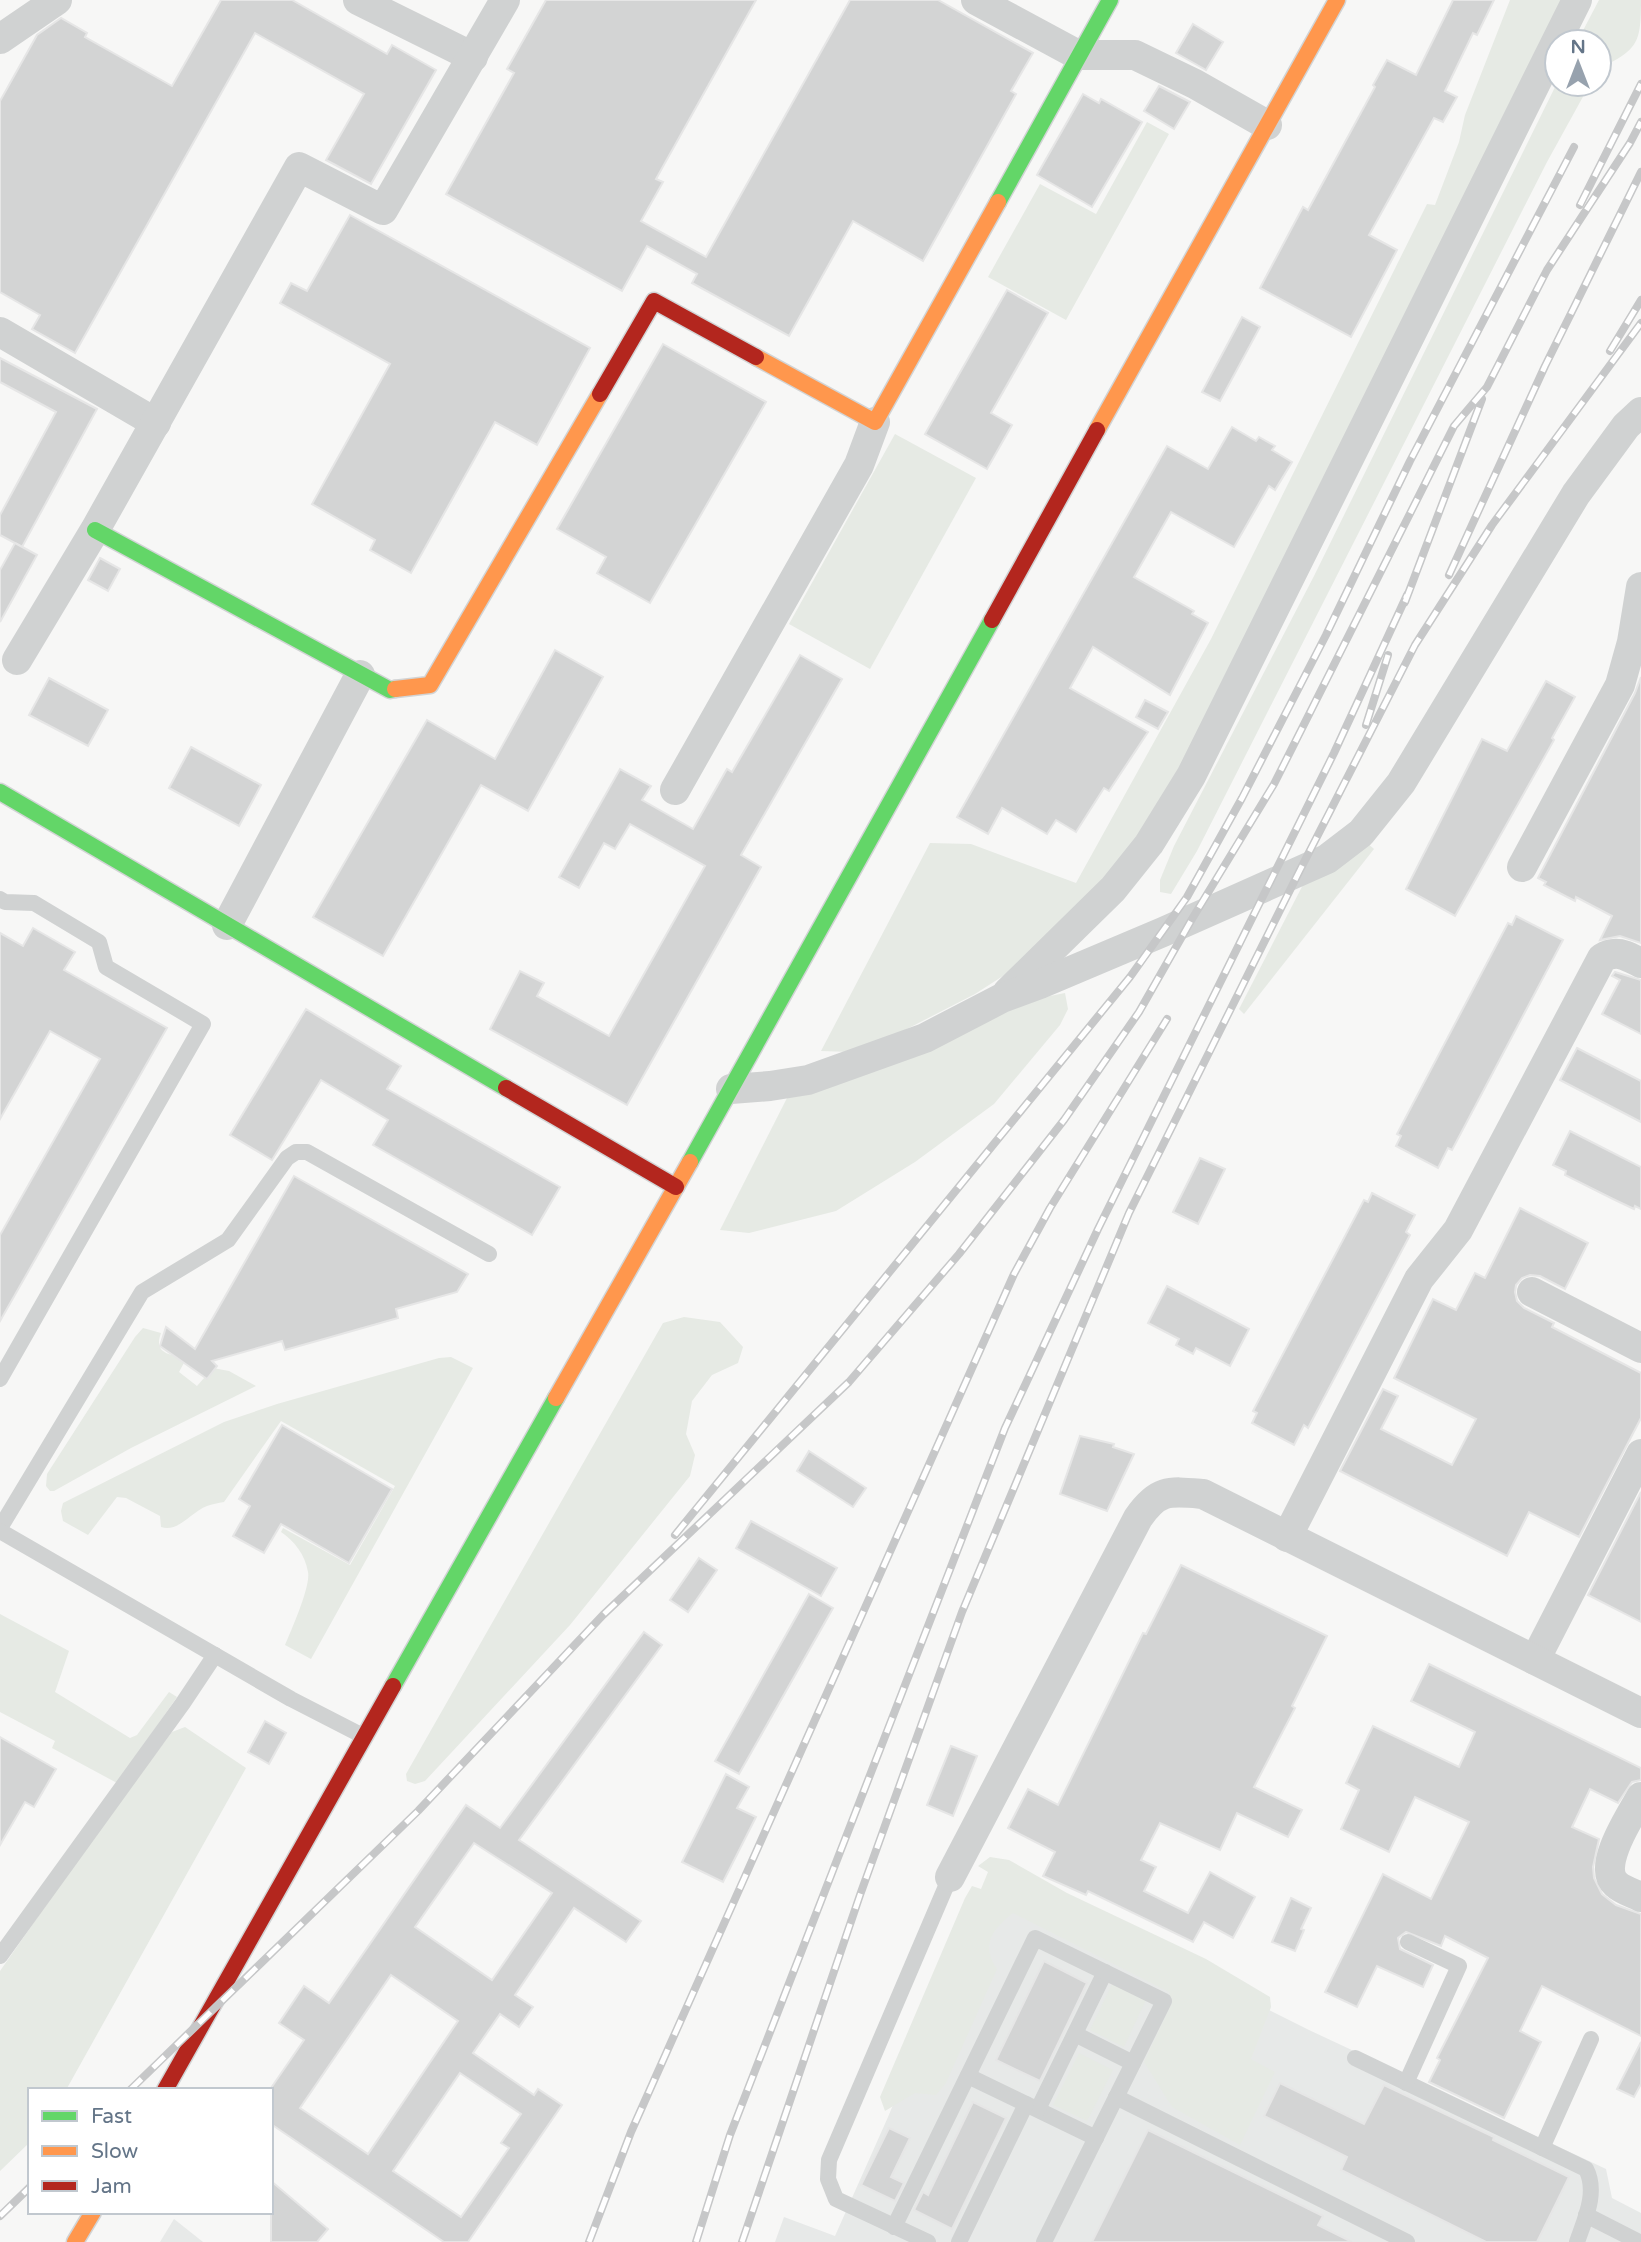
<svg xmlns="http://www.w3.org/2000/svg" width="1641" height="2242" viewBox="0 0 1641 2242" font-family="'Varela Round',sans-serif">
<style>
.built{fill:#e7e9e8}
.green{fill:#e6eae4}
.building{fill:#d3d4d4;stroke:#e6e6e6;stroke-width:2;fill-rule:evenodd}
.lines{fill:none;stroke-linecap:round;stroke-linejoin:round}
.fast-casing{stroke:#d2d4d5;stroke-width:19}
.slow-casing{stroke:#d2d4d5;stroke-width:19}
.jam-casing{stroke:#d2d4d5;stroke-width:19}
.lane{stroke:#d0d2d2;stroke-width:16}
.street{stroke:#d0d2d2;stroke-width:30}
.fast{stroke:#63d668;stroke-width:16}
.slow{stroke:#ff974d;stroke-width:16}
.jam{stroke:#b3261e;stroke-width:16}
.rail-casing{stroke:#c6c7c8;stroke-width:8}
.rail{stroke:#fff;stroke-width:5;stroke-dasharray:16;stroke-linecap:butt}
</style>
<rect width="100%" height="100%" fill="#f7f7f6"/>
<g class="built">
<polygon points="991,1870 1309,2030 1606,2169 1612,2198 1641,2213 1641,2242 775,2242 784,2217 835,2236 888,2117"/>
<polygon points="174,2219 203,2242 160,2242"/>
</g>
<g class="green">
<polygon points="1510,0 1567,0 1184,770 1142,839 1023,963 975,994 901,1032 850,1052 821,1051 930,843 971,844 1076,883 1211,639 1427,204 1435,205 1459,142 1465,115"/>
<path d="M1599,0H1641C1641,44 1638,49 1599,69V42H1577Z"/>
<polygon points="1557,83 1590,84 1547,162 1197,851 1171,894 1160,892 1160,880 1174,846 1314,576"/>
<polygon points="1147,122 1169,134 1066,320 988,277 1040,184 1096,214"/>
<polygon points="895,434 976,478 870,669 789,624"/>
<polygon points="1366,842 1374,849 1244,1014 1239,1009 1308,875"/>
<polygon points="1065,993 1068,1009 1060,1025 994,1104 915,1162 836,1211 749,1233 720,1230 788,1096 1025,1001"/>
<polygon points="684,1317 720,1322 743,1347 738,1363 712,1375 692,1401 686,1434 695,1455 690,1476 570,1625 425,1781 415,1784 407,1781 406,1774 663,1323"/>
<path d="M143,1328L161,1333C153,1354 170,1354 186,1359L179,1372L197,1386L213,1368L229,1371L256,1386L131,1448L54,1491H50L46,1486L47,1474L135,1337Z"/>
<path d="M451,1357L473,1368L311,1659L285,1645C291,1631 311,1586 308,1572C305,1554 294,1541 281,1532L283,1528L350,1565L395,1486L281,1421L224,1502C218,1503 212,1504 207,1506C191,1512 178,1533 161,1527L160,1516L126,1498L117,1497L88,1535L63,1521L61,1511L63,1503L224,1422L277,1404L439,1358Z"/>
<polygon points="0,1614 69,1651 55,1692 130,1738 137,1735 169,1692 177,1697 117,1783 52,1748 55,1741 0,1712"/>
<polygon points="185,1727 246,1768 66,2090 30,2090 30,2142 0,2171 0,1971 103,1824 172,1732"/>
<path d="M990,1857L1009,1860L1067,1893L1206,1959L1270,1997L1271,2007L1251,2059L1275,2072L1240,2145L1172,2107L1144,2062L1172,2003L1169,1992L1013,1913C993,1929 980,1944 997,1969L946,2083L936,2095L915,2093L885,2111L880,2097L965,1898L972,1886L981,1889L988,1872L978,1866Z"/>
<polygon points="1112,1984 1146,2000 1124,2047 1090,2030"/>
<polygon points="1079,2053 1113,2070 1087,2121 1053,2105"/>
</g>
<g class="building">
<polygon points="221,0 292,0 387,54 392,45 436,70 371,184 326,160 364,94 255,33 75,353 32,329 40,315 0,292 0,101 37,35 61,18 87,33 85,37 172,86"/>
<polygon points="546,0 756,0 656,179 663,182 641,221 706,257 850,0 938,0 1033,53 1011,91 1016,94 923,261 853,221 789,336 692,283 697,274 647,246 622,291 446,194 514,73 507,69"/>
<polygon points="1453,0 1494,0 1477,35 1473,33 1445,91 1457,97 1443,122 1434,118 1369,235 1397,250 1351,337 1260,288 1303,207 1308,210 1375,87 1373,85 1387,60 1416,75"/>
<polygon points="1193,24 1223,42 1206,70 1176,53"/>
<polygon points="1159,86 1190,102 1174,129 1144,111"/>
<polygon points="1083,94 1099,103 1101,99 1142,122 1092,207 1037,175"/>
<polygon points="350,215 590,348 537,445 495,422 411,573 370,550 375,540 312,504 390,364 280,303 291,283 307,291"/>
<polygon points="1007,290 1048,313 991,413 1012,425 987,469 925,434"/>
<polygon points="1242,317 1260,327 1220,401 1202,392"/>
<polygon points="663,344 766,402 650,603 597,573 606,557 557,529"/>
<polygon points="0,358 97,409 22,547 0,535 0,515 56,412 0,382"/>
<polygon points="1232,427 1256,441 1259,437 1275,446 1272,450 1292,462 1275,490 1269,486 1234,547 1171,512 1134,577 1194,611 1192,614 1208,623 1170,695 1093,647 1070,688 1148,732 1109,791 1104,788 1076,832 1056,820 1047,834 1002,808 988,834 957,817 1167,446 1208,469"/>
<polygon points="15,543 37,555 0,622 0,570"/>
<polygon points="100,558 120,569 108,591 88,580"/>
<polygon points="555,650 603,677 528,811 481,785 383,956 313,917 427,720 495,759"/>
<polygon points="800,655 842,679 741,855 761,867 627,1105 490,1029 520,971 544,983 537,996 609,1036 705,866 630,824 615,849 604,843 579,888 559,877 620,769 651,786 642,800 693,829 727,769 732,772"/>
<polygon points="1641,677 1641,943 1620,936 1600,940 1612,916 1576,897 1575,901 1544,885 1546,882 1538,878 1635,693"/>
<polygon points="49,678 108,710 88,746 29,715"/>
<polygon points="1546,681 1575,697 1552,738 1554,740 1455,916 1406,889 1482,739 1507,751"/>
<polygon points="1145,700 1168,712 1158,729 1136,717"/>
<polygon points="191,747 261,785 239,826 169,788"/>
<polygon points="1516,916 1563,940 1452,1150 1448,1148 1438,1168 1396,1146 1401,1136 1397,1134 1508,923 1512,925"/>
<polygon points="33,928 75,952 64,970 167,1028 0,1321 0,1235 100,1059 50,1031 0,1119 0,933 23,946"/>
<polygon points="1615,972 1641,980 1641,1034 1602,1014 1620,980 1612,976"/>
<polygon points="306,1009 401,1066 387,1089 560,1187 532,1235 373,1145 388,1120 321,1080 272,1160 230,1135"/>
<polygon points="1577,1048 1641,1081 1641,1122 1560,1080"/>
<polygon points="1570,1131 1641,1167 1641,1209 1635,1206 1634,1209 1613,1199 1565,1175 1566,1171 1553,1165"/>
<polygon points="1200,1158 1225,1169 1198,1224 1173,1212"/>
<polygon points="294,1176 468,1274 457,1292 396,1309 398,1318 285,1350 282,1341 212,1361 217,1366 207,1379 160,1346 166,1327 195,1349"/>
<polygon points="1372,1193 1415,1215 1406,1232 1410,1235 1308,1428 1304,1425 1294,1445 1252,1423 1257,1413 1253,1411 1364,1200 1368,1202"/>
<polygon points="1520,1208 1588,1243 1565,1289 1540,1276 1530,1275 1522,1278 1516,1285 1515,1292 1517,1301 1524,1308 1554,1323 1552,1327 1641,1373 1641,1418 1579,1537 1529,1512 1507,1556 1340,1471 1383,1389 1398,1396 1381,1429 1452,1465 1476,1419 1394,1378 1433,1299 1456,1310 1475,1273 1485,1278"/>
<polygon points="1167,1286 1249,1329 1230,1366 1196,1348 1193,1354 1176,1345 1179,1339 1148,1323"/>
<polygon points="282,1425 392,1489 349,1563 281,1524 264,1553 233,1536 250,1506 239,1499"/>
<polygon points="1080,1436 1114,1444 1113,1447 1134,1454 1107,1511 1060,1494"/>
<polygon points="809,1451 866,1488 853,1507 797,1471"/>
<polygon points="1641,1492 1641,1622 1588,1595"/>
<polygon points="751,1521 837,1568 821,1596 736,1548"/>
<polygon points="699,1558 717,1570 688,1612 670,1600"/>
<polygon points="1181,1565 1327,1636 1292,1706 1295,1708 1254,1787 1302,1810 1288,1837 1237,1813 1220,1850 1160,1823 1141,1860 1156,1867 1144,1891 1188,1913 1210,1872 1255,1897 1233,1938 1204,1922 1193,1942 1088,1891 1086,1895 1043,1876 1055,1852 1008,1828 1028,1789 1058,1805 1143,1633 1146,1634"/>
<polygon points="809,1594 833,1608 739,1774 715,1761"/>
<path d="M644,1632L662,1645L519,1840L641,1921L626,1942L574,1908L515,1995L533,2007L519,2027L500,2014L473,2053L534,2095L538,2089L562,2105L468,2242H444L271,2124V2088L304,2040L279,2023L304,1986L329,2003L466,1805L500,1828ZM474,1843L552,1893L492,1980L415,1927ZM391,1975L458,2021L368,2154L300,2108ZM460,2073L521,2114L501,2143L509,2148L461,2217L393,2171Z"/>
<polygon points="1429,1664 1641,1768 1641,1780 1632,1782 1618,1803 1590,1789 1572,1827 1599,1839 1593,1867 1594,1878 1602,1894 1616,1905 1641,1914 1641,2036 1542,1986 1520,2031 1541,2042 1504,2118 1429,2082 1440,2060 1437,2058 1488,1958 1445,1936 1441,1946 1406,1932 1398,1938 1400,1949 1433,1965 1423,1987 1377,1966 1357,2007 1325,1992 1383,1874 1431,1899 1469,1822 1415,1797 1389,1852 1341,1829 1359,1790 1346,1783 1373,1726 1459,1767 1475,1732 1411,1701"/>
<polygon points="265,1721 286,1733 269,1764 248,1752"/>
<polygon points="0,1737 56,1769 34,1807 25,1802 0,1845"/>
<polygon points="951,1746 977,1756 953,1816 927,1805"/>
<polygon points="726,1774 749,1787 737,1808 756,1817 723,1882 682,1862"/>
<polygon points="1291,1898 1311,1908 1301,1929 1304,1930 1295,1951 1272,1942"/>
<polygon points="1044,1961 1087,1983 1040,2081 996,2060"/>
<polygon points="1641,2042 1641,2084 1634,2097 1617,2089"/>
<polygon points="1280,2083 1364,2124 1384,2085 1494,2137 1493,2140 1569,2177 1537,2242 1486,2242 1341,2170 1347,2157 1264,2116"/>
<polygon points="973,2102 1006,2118 952,2229 914,2210 923,2192 928,2195"/>
<polygon points="889,2128 910,2138 891,2177 904,2183 895,2201 861,2185"/>
<polygon points="1148,2130 1323,2216 1318,2225 1352,2242 1092,2242"/>
<polygon points="271,2181 328,2229 317,2242 271,2242"/>
</g>
<g class="lines">
<g class="fast-casing">
<g id="fast">
<polyline points="998,202 1110,0"/>
<polyline points="95,530 390,690 395,689"/>
<polyline points="0,792 506,1088"/>
<polyline points="690,1162 992,620"/>
<polyline points="393,1686 556,1398"/>
</g>
</g>
<g class="slow-casing">
<g id="slow">
<polyline points="756,357 875,422 998,202"/>
<polyline points="1097,430 1337,0"/>
<polyline points="395,689 430,685 600,394"/>
<polyline points="556,1398 690,1162"/>
<polyline points="75,2242 93,2212"/>
</g>
</g>
<g class="jam-casing">
<g id="jam">
<polyline points="600,394 654,301 756,357"/>
<polyline points="992,620 1097,430"/>
<polyline points="506,1088 676,1187"/>
<polyline points="165,2090 393,1686"/>
</g>
</g>
<g class="lane">
<polyline points="0,899 5,902 34,903 99,942 106,967 203,1024 0,1379"/>
<polyline points="0,1528 142,1292 228,1240 287,1158 296,1152 307,1152 489,1254"/>
<polyline points="0,1531 291,1699 365,1737"/>
<polyline points="0,1956 183,1703 215,1655"/>
<polyline points="1075,2034 1133,2063"/>
<path d="M1355,2058L1586,2169C1598,2192 1585,2219 1577,2242"/>
<polyline points="968,2076 1096,2138"/>
<polyline points="1406,2083 1459,1966 1408,1942"/>
<polyline points="1116,2097 1407,2242"/>
<polyline points="1038,2109 1105,1972"/>
<polyline points="1542,2148 1591,2039"/>
<polyline points="1586,2215 1639,2242"/>
<polyline points="894,2227 1035,1938 1164,2001 1044,2242"/>
<polyline points="928,2242 836,2199 828,2179 829,2160 950,1877"/>
<polyline points="959,2242 1026,2104"/>
</g>
<g class="street">
<polyline points="358,0 473,57"/>
<polyline points="976,0 1078,55 1135,55 1195,84 1267,125"/>
<polyline points="0,39 57,0"/>
<polyline points="0,332 156,423"/>
<polyline points="17,660 95,530 299,167 383,210 505,0"/>
<polyline points="675,790 859,465 875,422"/>
<polyline points="1522,867 1620,685 1632,642 1641,587"/>
<polyline points="227,925 360,675"/>
<polyline points="1008,992 1113,889 1149,844 1191,776 1577,0"/>
<polyline points="731,1089 770,1086 808,1080 925,1038 1002,998 1040,984 1163,932 1327,859 1361,833 1401,783 1576,494 1626,426 1641,412"/>
<polyline points="1532,1292 1641,1348"/>
<path d="M1287,1537L1419,1279L1458,1230L1602,958C1617,949 1627,956 1641,963"/>
<polyline points="1535,1660 1641,1454"/>
<path d="M1641,1797C1631,1815 1596,1867 1616,1884C1622,1890 1633,1893 1641,1897"/>
<path d="M950,1877L1138,1518C1158,1489 1169,1491 1203,1494L1641,1713"/>
</g>
<use href="#fast" class="fast"/>
<use href="#slow" class="slow"/>
<use href="#jam" class="jam"/>
<g class="rail-casing">
<g id="rail">
<polyline points="1580,205 1641,84"/>
<polyline points="1610,351 1641,300"/>
<polyline points="1449,575 1545,366 1641,172"/>
<polyline points="1405,602 1482,399"/>
<polyline points="1366,725 1388,655"/>
<polyline points="675,1535 1130,977 1187,897 1242,798 1326,635 1410,461 1574,147"/>
<polyline points="130,2090 418,1811 603,1615 849,1382 959,1254 1064,1120 1139,1012 1192,919 1274,784 1454,426 1487,387 1547,270 1630,143 1641,122"/>
<polyline points="0,2216 30,2187"/>
<polyline points="589,2242 631,2132 1014,1274 1050,1208 1167,1019"/>
<polyline points="696,2242 730,2135 1005,1428 1098,1229 1334,753 1407,595"/>
<polyline points="742,2242 860,1895 962,1612 1129,1213 1300,870 1415,645 1492,525 1641,323"/>
</g>
</g>
<use href="#rail" class="rail"/>
</g>
<rect x="28" y="2088" width="245" height="126" fill="#ffffff" stroke="#c1c8cf" stroke-width="2"/>
<rect x="42" y="2111" width="35" height="10" fill="#63d668" stroke="#c1c8cf" stroke-width="2"/>
<text x="91" y="2123" font-size="21" fill="#647588">Fast</text>
<rect x="42" y="2146" width="35" height="10" fill="#ff974d" stroke="#c1c8cf" stroke-width="2"/>
<text x="91" y="2158" font-size="21" fill="#647588">Slow</text>
<rect x="42" y="2181" width="35" height="10" fill="#b3261e" stroke="#c1c8cf" stroke-width="2"/>
<text x="91" y="2193" font-size="21" fill="#647588">Jam</text>
<g transform="translate(1578 63)"><circle r="33" fill="#ffffff" stroke="#c1c8cf" stroke-width="2"/>
<path d="M0-5L12 26L0 18L-12 26Z" fill="#97a2ae"/>
<text y="-10" font-size="19" font-weight="bold" text-anchor="middle" fill="#647588">N</text>
</g>
</svg>
